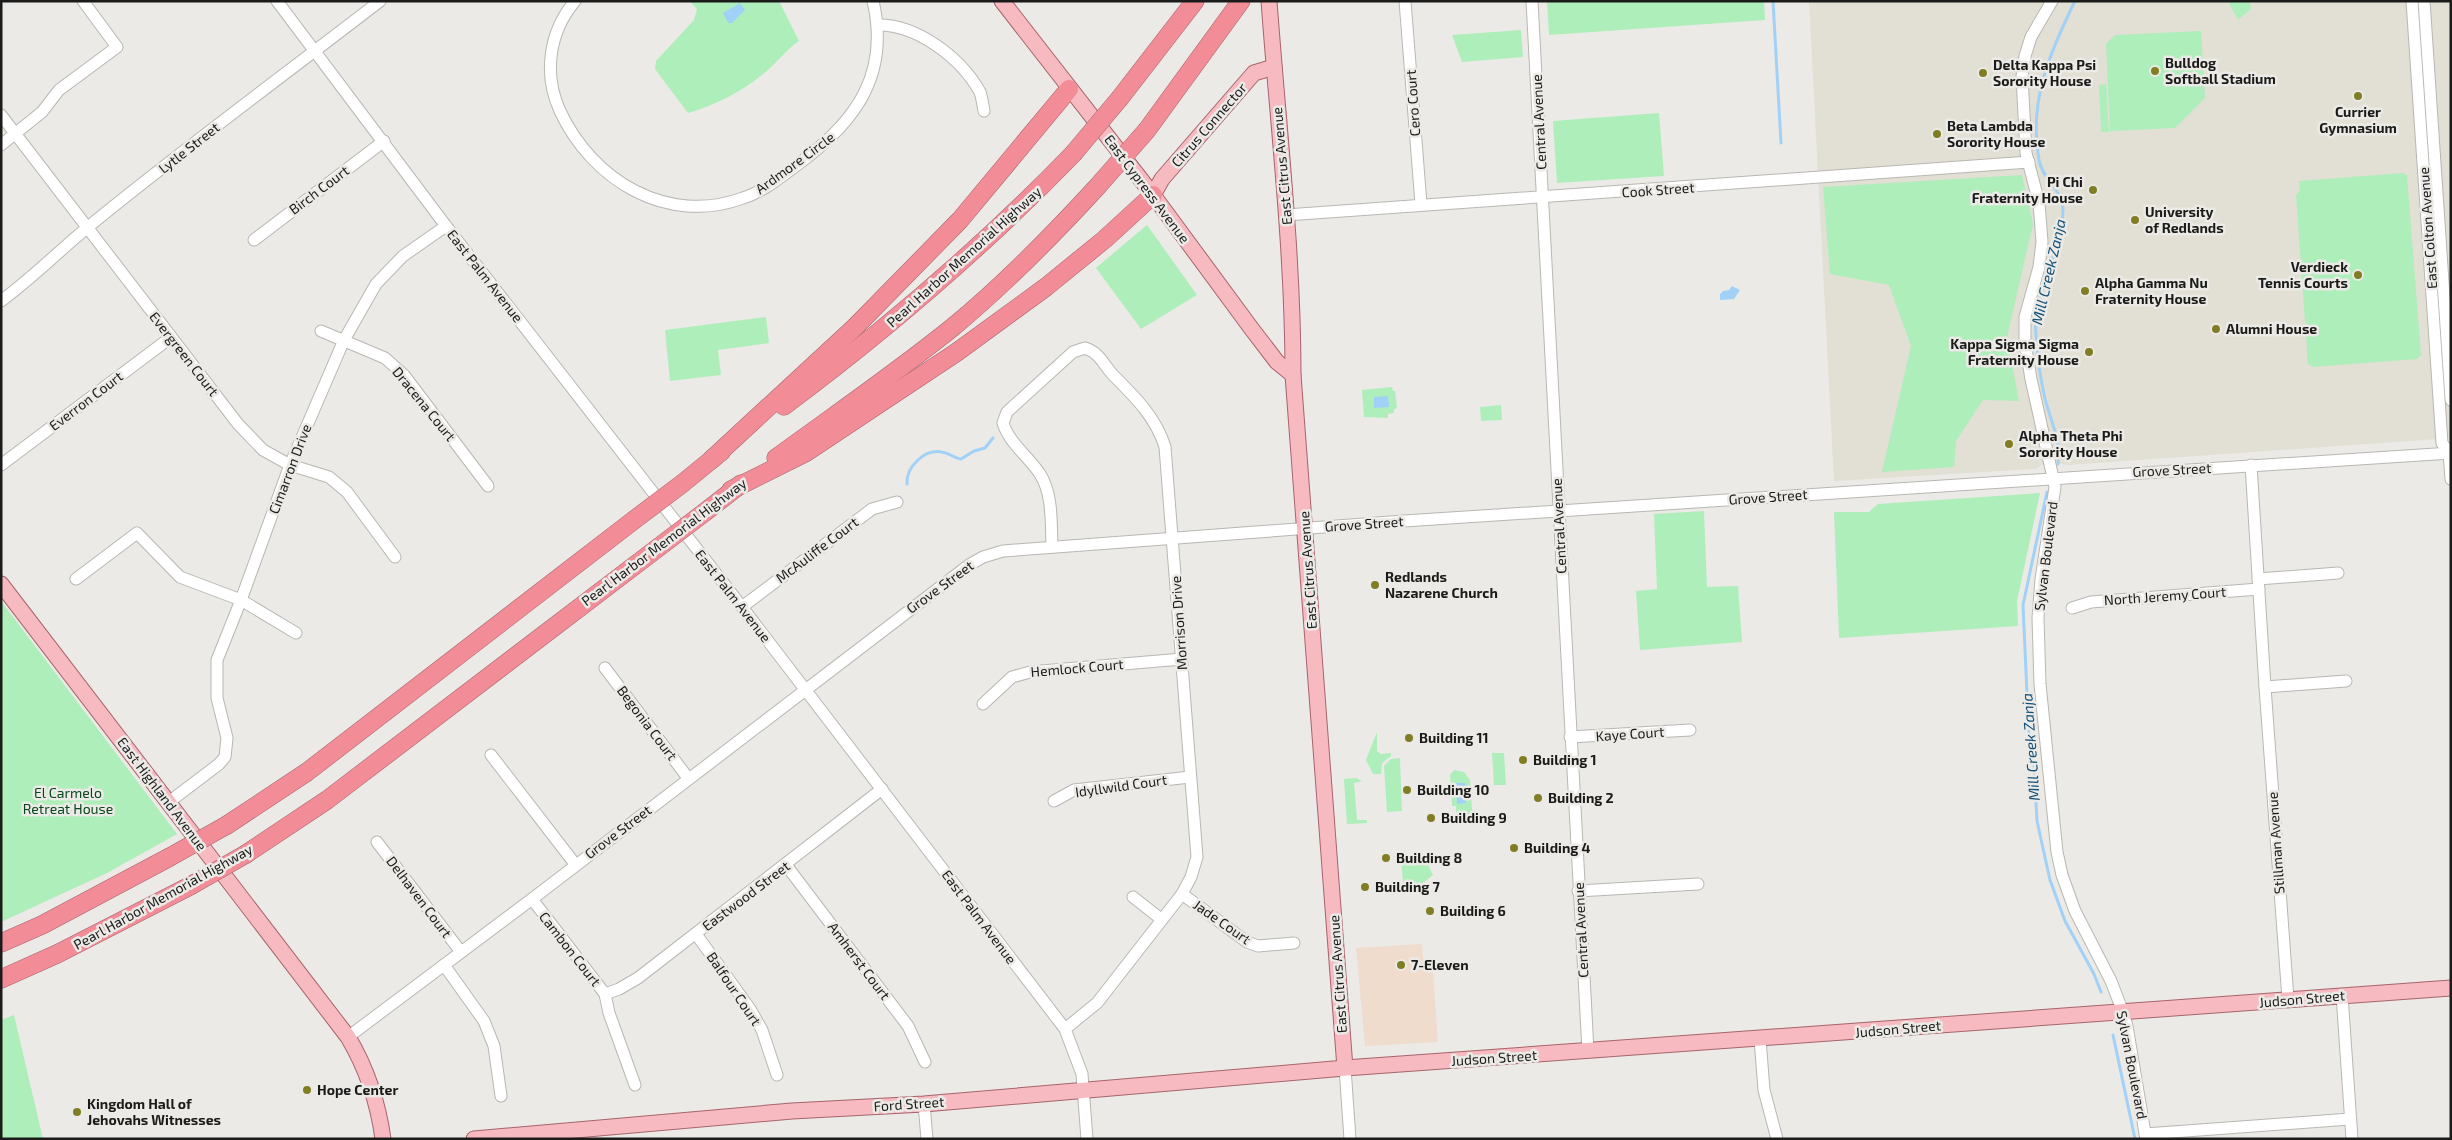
<svg xmlns="http://www.w3.org/2000/svg" width="2452" height="1140" viewBox="0 0 2452 1140" font-family="'Exo 2',sans-serif">
<style>
.commercial{fill:#f0dccd}
.built{fill:#e2dfd4}
.green{fill:#aeeeba}
.water{fill:#a2d1f7}
.lines{fill:none;stroke-linecap:round;stroke-linejoin:round}
.stream{stroke:#a2d1f7;stroke-width:3}
.minor-casing{stroke:#b8b7b3;stroke-width:13}
.major-casing{stroke:#a7646b;stroke-width:17}
.highway-casing{stroke:#a7646b;stroke-width:19}
.minor{stroke:#fff;stroke-width:11}
.major{stroke:#f7bac1;stroke-width:15}
.highway{stroke:#f28c97;stroke-width:18}
.highway-bridge-casing{stroke:#a7646b;stroke-width:19;stroke-linecap:butt}
.highway-bridge{stroke:#f28c97;stroke-width:18}
.poi-dot{fill:#817d24;stroke:#ebeae6;stroke-width:2}
.labels{text-anchor:middle;stroke-width:5;stroke-linejoin:round;paint-order:stroke}
.poi-label{font-size:14px;font-weight:bold;fill:#1b1b1a;stroke:#ebeae6;text-anchor:start}
.street-label{font-size:14px;fill:#1b1b1a;stroke:#ebeae6}
.park-label{font-size:14px;fill:#08471e;stroke:#ebeae6}
.water-label{font-size:15px;font-style:italic;fill:#125179;stroke:#ebeae6}
</style>
<rect width="100%" height="100%" fill="#ebeae6"/>
<polygon class="commercial" points="1422,944 1424,970 1433,969 1438,1042 1365,1046 1356,948"/>
<polygon class="built" points="1809,1 2451,1 2451,438 2068,465 2056,463 2041,465 2036,469 1834,481"/>
<g class="green">
<path d="M690,1H779L799,41C787,49 780,59 770,68C747,89 717,105 688,113L655,69L656,61L694,20L697,9Z"/>
<polygon points="1547,1 1764,1 1765,20 1549,35"/>
<polygon points="2228,1 2248,1 2251,6 2250,10 2238,20"/>
<polygon points="1521,30 1523,57 1462,62 1452,35"/>
<polygon points="2201,31 2205,98 2175,128 2110,131 2106,44 2115,35"/>
<polygon points="2106,84 2109,132 2101,132 2099,85"/>
<polygon points="1659,113 1664,176 1557,183 1553,121"/>
<polygon points="2403,173 2407,175 2421,355 2417,359 2313,367 2308,364 2296,195 2300,191 2299,181"/>
<polygon points="2022,175 2033,224 2007,337 2019,401 1983,400 1956,441 1954,467 1882,472 1911,346 1889,285 1830,274 1823,187"/>
<polygon points="1147,225 1197,295 1141,329 1096,268"/>
<polygon points="766,317 769,343 718,350 721,375 670,381 665,330"/>
<polygon points="1392,387 1393,391 1395,391 1397,408 1394,409 1394,413 1388,414 1388,418 1364,417 1362,390"/>
<polygon points="1501,405 1502,420 1481,421 1480,407"/>
<polygon points="2040,493 2017,601 2018,626 1839,638 1834,512 1869,512 1878,504"/>
<polygon points="1704,511 1707,587 1738,586 1742,642 1640,650 1636,591 1657,589 1654,514"/>
<polygon points="1,601 177,834 107,873 1,922"/>
<polygon points="1377,732 1377,751 1381,754 1391,753 1391,756 1382,763 1381,774 1373,774 1366,760"/>
<polygon points="1492,753 1504,753 1506,785 1494,785"/>
<polygon points="1400,758 1402,811 1387,812 1384,766 1391,759"/>
<polygon points="1454,770 1464,772 1470,780 1472,810 1475,810 1476,823 1457,825 1456,806 1452,806 1450,775"/>
<polygon points="1356,778 1362,781 1354,783 1357,820 1367,820 1367,823 1347,824 1344,779"/>
<path d="M1411,855C1425,856 1428,864 1433,875L1418,887L1403,884L1401,857Z"/>
<polygon points="14,1015 43,1139 1,1139 1,1020"/>
</g>
<g class="water">
<polygon points="740,3 745,10 732,23 728,23 723,13"/>
<polygon points="1732,286 1740,290 1734,299 1720,300 1720,294 1723,291 1729,290"/>
<polygon points="1388,396 1389,407 1374,408 1374,397"/>
<polygon points="1456,783 1465,783 1466,803 1457,804"/>
</g>
<g class="lines">
<g class="stream">
<polyline points="1773,1 1781,143"/>
<path d="M2058,464C2061,441 2051,421 2045,399C2041,381 2037,353 2036,335C2032,294 2062,253 2063,210C2063,190 2042,179 2039,160C2028,102 2050,52 2075,1"/>
<path d="M907,484C906,467 924,449 942,452C949,453 954,458 961,459L974,451L985,448L993,438"/>
<polyline points="2047,492 2023,605 2029,739 2034,765 2037,821 2050,880 2065,921 2094,974 2101,992"/>
<polyline points="2113,1035 2135,1139"/>
</g>
<g class="minor-casing">
<g id="minor">
<polyline points="277,1 446,226 742,607 1065,1029 1082,1074 1087,1139"/>
<path d="M575,1C549,32 543,74 560,111C592,180 667,226 743,198C765,191 782,176 801,162C856,121 890,74 873,1"/>
<polyline points="1405,1 1421,204"/>
<polyline points="1532,1 1588,1051"/>
<polyline points="2052,1 2031,37 2025,56 2022,76 2026,153 2039,203 2042,242 2039,267 2025,317 2025,343 2031,379 2055,487 2041,579 2038,618 2040,684 2057,852 2062,875 2075,911 2111,981 2123,1012 2127,1026 2146,1139"/>
<polyline points="2412,1 2442,443 2449,453"/>
<polyline points="2424,1 2451,400"/>
<path d="M877,25C917,24 961,58 980,92C982,98 983,105 984,111"/>
<polyline points="1,115 238,424 263,450 290,465 329,477 347,492 395,557"/>
<polyline points="1,145 42,112 59,90 117,47 83,1"/>
<polyline points="1286,215 2029,162"/>
<polyline points="254,240 384,141"/>
<path d="M1,301C32,278 59,251 88,227C183,149 283,76 380,1"/>
<polyline points="321,331 385,358 404,375 488,486"/>
<polyline points="2451,449 2449,453 2451,479"/>
<polyline points="1,465 170,338"/>
<polyline points="2251,465 2265,687 2346,681"/>
<path d="M1052,547C1051,524 1053,494 1040,474C1029,457 1009,443 1003,423L1007,412L1073,352L1085,348C1100,353 1103,364 1113,375C1134,396 1156,417 1165,447L1197,857L1191,877L1182,894L1097,1003L1065,1029"/>
<polyline points="76,579 137,533 180,577 241,600 296,633"/>
<polyline points="2258,579 2338,573"/>
<polyline points="742,607 872,509 897,502"/>
<polyline points="2072,608 2091,602 2259,589"/>
<polyline points="605,668 688,778"/>
<polyline points="2265,687 2288,999"/>
<polyline points="983,704 1012,677 1030,672 1182,659"/>
<polyline points="1570,737 1690,730"/>
<polyline points="491,755 575,864"/>
<polyline points="1054,801 1074,790 1190,777"/>
<polyline points="169,802 219,764 225,757 227,738 217,698 217,660 241,600 290,465 344,340 376,284 403,256 446,226"/>
<polyline points="377,842 461,952"/>
<polyline points="786,865 908,1026 925,1062"/>
<polyline points="1578,891 1698,884"/>
<polyline points="1182,894 1247,942 1258,946 1294,943"/>
<polyline points="1133,897 1161,919"/>
<polyline points="532,899 605,994 609,1013 635,1085"/>
<polyline points="696,934 750,1009 762,1030 777,1075"/>
<polyline points="444,965 484,1021 494,1046 501,1096"/>
<polyline points="605,994 619,989 638,978 882,789"/>
<polyline points="2342,995 2352,1139"/>
<polyline points="348,1037 532,899 969,565 983,557 1003,551 1404,521 2451,453"/>
<polyline points="1760,1039 1764,1090 1777,1139"/>
<polyline points="1345,1068 1350,1139"/>
<polyline points="924,1104 927,1139"/>
<polyline points="2145,1134 2350,1119"/>
</g>
</g>
<g class="major-casing">
<g id="major">
<polyline points="1002,1 1153,195 1251,328 1277,362 1293,375"/>
<path d="M1269,1C1278,125 1293,250 1293,375L1345,1068"/>
<polyline points="1153,195 1162,179 1254,73 1274,67"/>
<path d="M1,584L348,1037C367,1069 378,1102 383,1139"/>
<polyline points="474,1139 792,1111 924,1104 1345,1068 2451,988"/>
</g>
</g>
<g class="highway-casing">
<g id="highway">
<polyline points="1120,98 1195,1"/>
<polyline points="1147,130 1241,1"/>
<path d="M784,406C887,329 984,246 1073,154"/>
<path d="M776,458C835,415 896,373 953,327C1005,284 1052,236 1097,187"/>
<polyline points="711,460 855,327 960,220 1069,89"/>
<polyline points="683,483 721,452"/>
<polyline points="731,490 805,453 957,352 1046,287 1105,239 1153,195"/>
<polyline points="705,512 741,484"/>
<polyline points="227,825 307,772 634,520"/>
<polyline points="246,854 327,800 655,550"/>
<polyline points="1,943 42,925 168,858"/>
<polyline points="1,979 57,954 190,886"/>
</g>
</g>
<use href="#minor" class="minor"/>
<use href="#major" class="major"/>
<use href="#highway" class="highway"/>
<g class="highway-bridge-casing">
<g id="highway-bridge">
<polyline points="1073,154 1120,98"/>
<polyline points="1097,187 1147,130"/>
<polyline points="634,520 683,483"/>
<polyline points="655,550 705,512"/>
<polyline points="168,858 227,825"/>
<polyline points="190,886 246,854"/>
</g>
</g>
<use href="#highway-bridge" class="highway-bridge"/>
</g>
<g class="poi-dot">
<circle cx="2155" cy="71" r="5"/>
<circle cx="1983" cy="73" r="5"/>
<circle cx="2358" cy="96" r="5"/>
<circle cx="1937" cy="134" r="5"/>
<circle cx="2093" cy="190" r="5"/>
<circle cx="2135" cy="220" r="5"/>
<circle cx="2358" cy="275" r="5"/>
<circle cx="2085" cy="291" r="5"/>
<circle cx="2216" cy="329" r="5"/>
<circle cx="2089" cy="352" r="5"/>
<circle cx="2009" cy="444" r="5"/>
<circle cx="1375" cy="585" r="5"/>
<circle cx="1409" cy="738" r="5"/>
<circle cx="1523" cy="760" r="5"/>
<circle cx="1407" cy="790" r="5"/>
<circle cx="1538" cy="798" r="5"/>
<circle cx="1431" cy="818" r="5"/>
<circle cx="1514" cy="848" r="5"/>
<circle cx="1386" cy="858" r="5"/>
<circle cx="1365" cy="887" r="5"/>
<circle cx="1430" cy="911" r="5"/>
<circle cx="1401" cy="965" r="5"/>
<circle cx="307" cy="1090" r="5"/>
<circle cx="77" cy="1112" r="5"/>
</g>
<g class="labels">
<g class="poi-label">
<text x="2165" y="68">Bulldog<tspan x="2165" dy="16">Softball Stadium</tspan></text>
<text x="1993" y="70">Delta Kappa Psi<tspan x="1993" dy="16">Sorority House</tspan></text>
<text x="2358" y="117" text-anchor="middle">Currier<tspan x="2358" dy="16">Gymnasium</tspan></text>
<text x="1947" y="131">Beta Lambda<tspan x="1947" dy="16">Sorority House</tspan></text>
<text x="2083" y="187" text-anchor="end">Pi Chi<tspan x="2083" dy="16">Fraternity House</tspan></text>
<text x="2145" y="217">University<tspan x="2145" dy="16">of Redlands</tspan></text>
<text x="2348" y="272" text-anchor="end">Verdieck<tspan x="2348" dy="16">Tennis Courts</tspan></text>
<text x="2095" y="288">Alpha Gamma Nu<tspan x="2095" dy="16">Fraternity House</tspan></text>
<text x="2226" y="334">Alumni House</text>
<text x="2079" y="349" text-anchor="end">Kappa Sigma Sigma<tspan x="2079" dy="16">Fraternity House</tspan></text>
<text x="2019" y="441">Alpha Theta Phi<tspan x="2019" dy="16">Sorority House</tspan></text>
<text x="1385" y="582">Redlands<tspan x="1385" dy="16">Nazarene Church</tspan></text>
<text x="1419" y="743">Building 11</text>
<text x="1533" y="765">Building 1</text>
<text x="1417" y="795">Building 10</text>
<text x="1548" y="803">Building 2</text>
<text x="1441" y="823">Building 9</text>
<text x="1524" y="853">Building 4</text>
<text x="1396" y="863">Building 8</text>
<text x="1375" y="892">Building 7</text>
<text x="1440" y="916">Building 6</text>
<text x="1411" y="970">7-Eleven</text>
<text x="317" y="1095">Hope Center</text>
<text x="87" y="1109">Kingdom Hall of<tspan x="87" dy="16">Jehovahs Witnesses</tspan></text>
</g>
<g class="street-label">
<text transform="translate(1413 103) rotate(-94)" y="5">Cero Court</text>
<text transform="translate(1539 122) rotate(-93)" y="5">Central Avenue</text>
<text transform="translate(1209 125) rotate(-49)" y="5">Citrus Connector</text>
<text transform="translate(189 148) rotate(-38)" y="5">Lytle Street</text>
<text transform="translate(795 163) rotate(-36)" y="5">Ardmore Circle</text>
<text transform="translate(1282 166) rotate(-95)" y="5">East Citrus Avenue</text>
<text transform="translate(1147 189) rotate(53)" y="5">East Cypress Avenue</text>
<text transform="translate(319 190) rotate(-37)" y="5">Birch Court</text>
<text transform="translate(1658 190) rotate(-4)" y="5">Cook Street</text>
<text transform="translate(2428 228) rotate(-94)" y="5">East Colton Avenue</text>
<text transform="translate(964 257) rotate(-42)" y="5">Pearl Harbor Memorial Highway</text>
<text transform="translate(485 276) rotate(52)" y="5">East Palm Avenue</text>
<text transform="translate(184 354) rotate(52)" y="5">Evergreen Court</text>
<text transform="translate(86 401) rotate(-37)" y="5">Everron Court</text>
<text transform="translate(424 404) rotate(51)" y="5">Dracena Court</text>
<text transform="translate(290 469) rotate(-69)" y="5">Cimarron Drive</text>
<text transform="translate(2172 470) rotate(-3)" y="5">Grove Street</text>
<text transform="translate(1768 497) rotate(-4)" y="5">Grove Street</text>
<text transform="translate(1364 524) rotate(-4)" y="5">Grove Street</text>
<text transform="translate(1559 526) rotate(-93)" y="5">Central Avenue</text>
<text transform="translate(664 542) rotate(-37)" y="5">Pearl Harbor Memorial Highway</text>
<text transform="translate(817 550) rotate(-37)" y="5">McAuliffe Court</text>
<text transform="translate(2046 556) rotate(-83)" y="5">Sylvan Boulevard</text>
<text transform="translate(1308 570) rotate(-94)" y="5">East Citrus Avenue</text>
<text transform="translate(940 587) rotate(-36)" y="5">Grove Street</text>
<text transform="translate(733 596) rotate(52)" y="5">East Palm Avenue</text>
<text transform="translate(2165 596) rotate(-4)" y="5">North Jeremy Court</text>
<text transform="translate(1179 623) rotate(-94)" y="5">Morrison Drive</text>
<text transform="translate(1077 668) rotate(-5)" y="5">Hemlock Court</text>
<text transform="translate(647 723) rotate(53)" y="5">Begonia Court</text>
<text transform="translate(1630 734) rotate(-4)" y="5">Kaye Court</text>
<text transform="translate(1121 786) rotate(-8)" y="5">Idyllwild Court</text>
<text transform="translate(162 794) rotate(53)" y="5">East Highland Avenue</text>
<text transform="translate(618 832) rotate(-37)" y="5">Grove Street</text>
<text transform="translate(2276 843) rotate(-94)" y="5">Stillman Avenue</text>
<text transform="translate(746 896) rotate(-37)" y="5">Eastwood Street</text>
<text transform="translate(163 897) rotate(-29)" y="5">Pearl Harbor Memorial Highway</text>
<text transform="translate(419 897) rotate(53)" y="5">Delhaven Court</text>
<text transform="translate(979 917) rotate(53)" y="5">East Palm Avenue</text>
<text transform="translate(1222 922) rotate(35)" y="5">Jade Court</text>
<text transform="translate(1581 930) rotate(-93)" y="5">Central Avenue</text>
<text transform="translate(570 949) rotate(52)" y="5">Cambon Court</text>
<text transform="translate(859 961) rotate(53)" y="5">Amherst Court</text>
<text transform="translate(1338 974) rotate(-94)" y="5">East Citrus Avenue</text>
<text transform="translate(734 989) rotate(56)" y="5">Balfour Court</text>
<text transform="translate(2302 999) rotate(-5)" y="5">Judson Street</text>
<text transform="translate(1898 1029) rotate(-5)" y="5">Judson Street</text>
<text transform="translate(1494 1058) rotate(-4)" y="5">Judson Street</text>
<text transform="translate(2132 1065) rotate(79)" y="5">Sylvan Boulevard</text>
<text transform="translate(909 1104) rotate(-4)" y="5">Ford Street</text>
</g>
<g class="park-label">
<text x="68" y="798">El Carmelo<tspan x="68" dy="16">Retreat House</tspan></text>
</g>
<g class="water-label">
<text transform="translate(2049 272) rotate(-77)" y="5">Mill Creek Zanja</text>
<text transform="translate(2031 747) rotate(-94)" y="5">Mill Creek Zanja</text>
</g>
</g>
<rect width="2452" height="1140" fill="none" stroke="#1b1b1a" stroke-width="5"/>
</svg>
